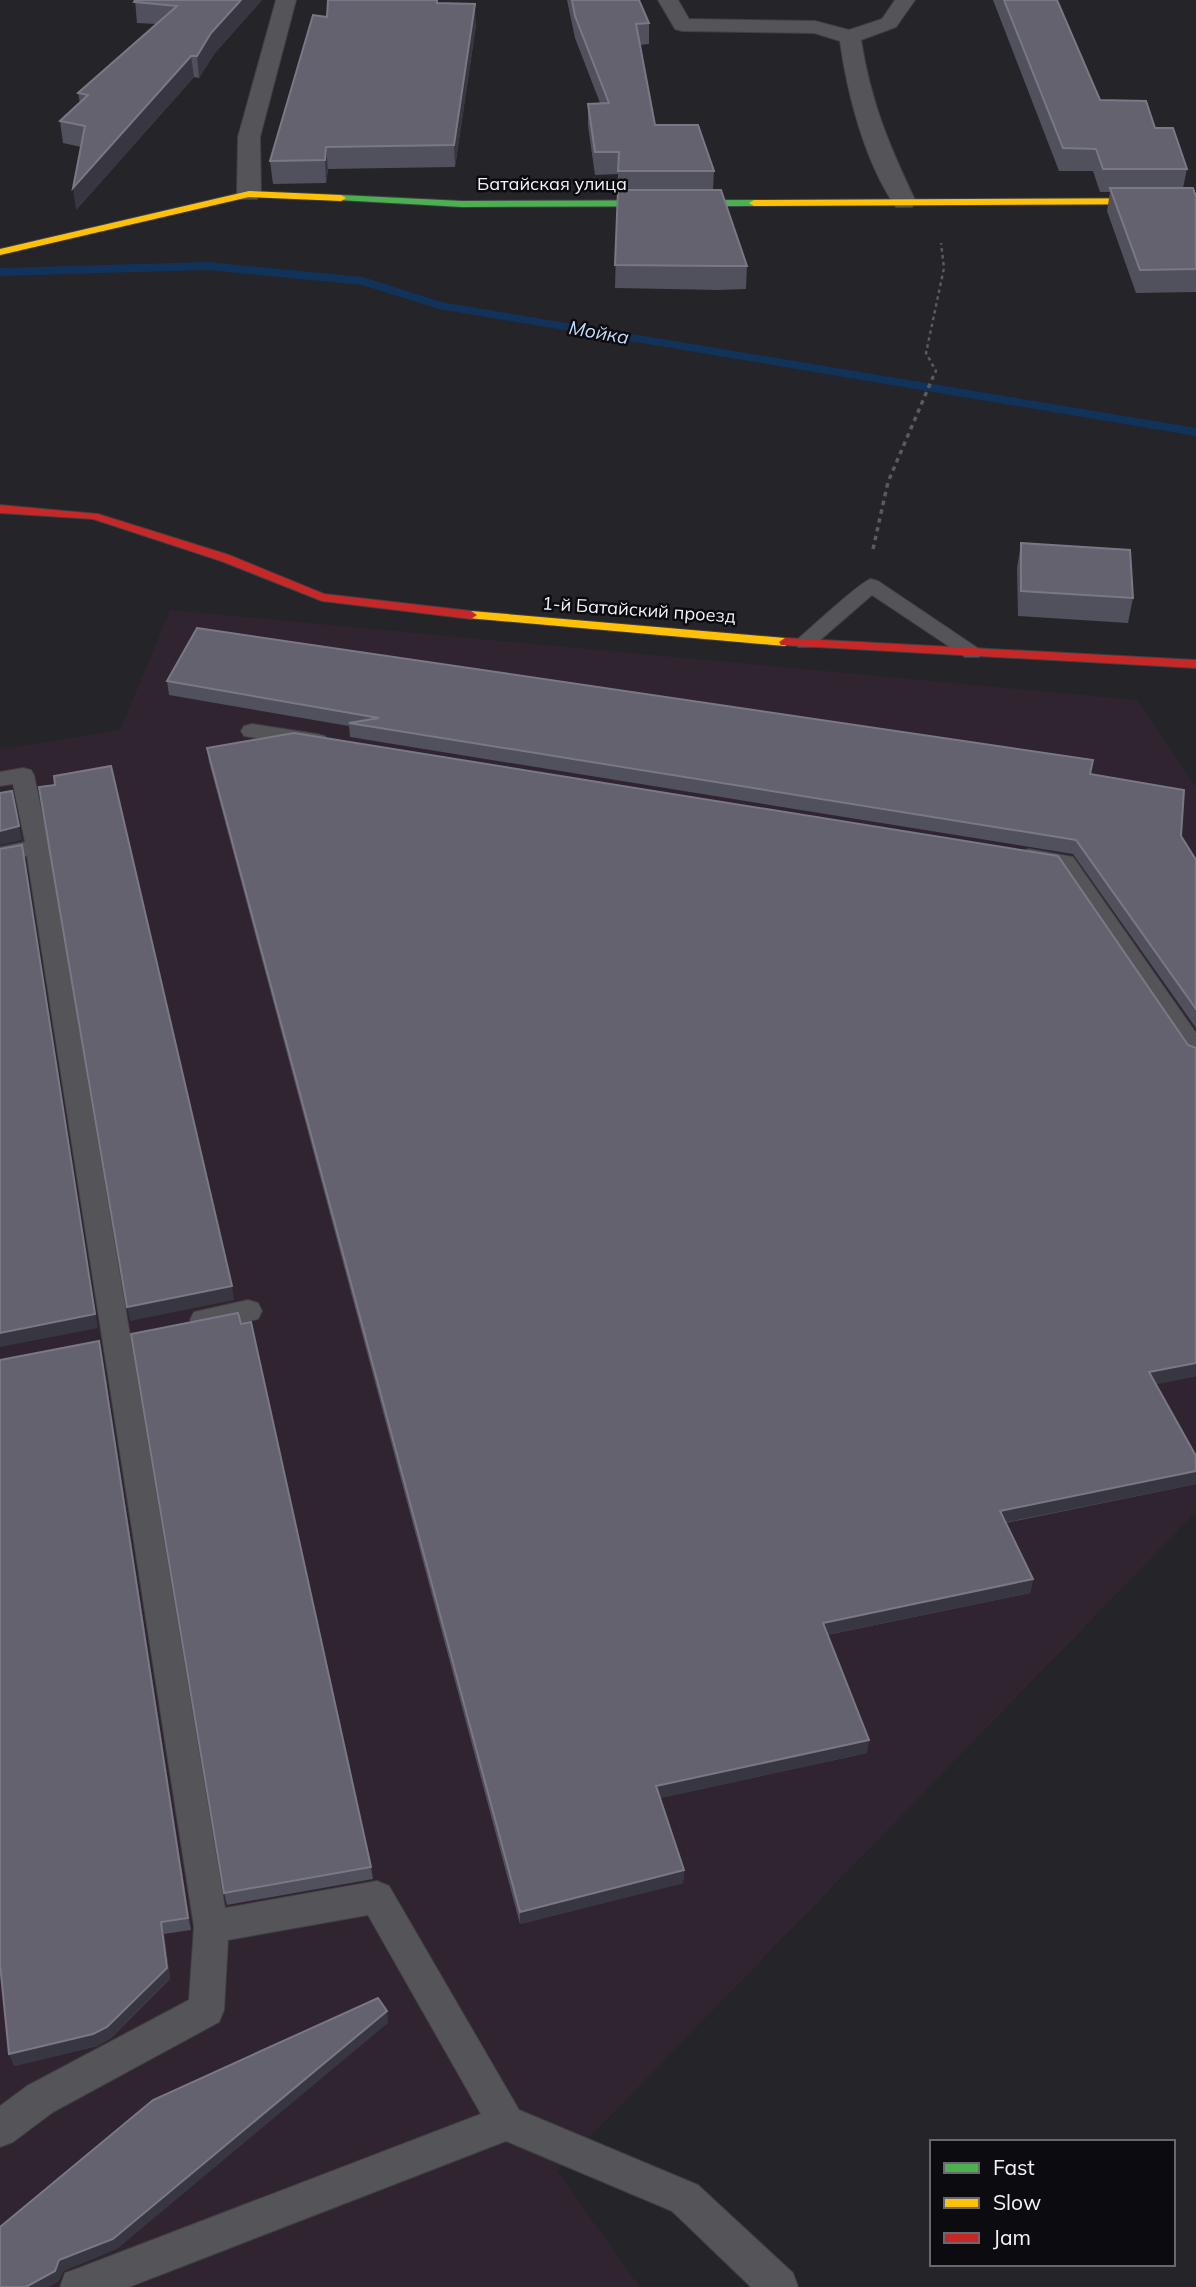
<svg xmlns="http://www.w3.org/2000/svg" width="1196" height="2287" viewBox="0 0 1196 2287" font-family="Mulish,sans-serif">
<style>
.industrial{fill:#302430}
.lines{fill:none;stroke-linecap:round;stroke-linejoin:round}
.stream{fill:#113359;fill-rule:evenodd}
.lane-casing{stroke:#3f3f44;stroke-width:2}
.street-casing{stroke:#3f3f44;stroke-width:2}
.fast-casing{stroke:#3f3f44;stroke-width:2}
.slow-casing{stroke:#3f3f44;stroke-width:2}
.jam-casing{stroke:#3f3f44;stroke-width:2}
.path-far1{stroke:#5a5a5f;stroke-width:2.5;stroke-dasharray:3.5 3.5;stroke-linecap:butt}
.path{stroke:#5a5a5f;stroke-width:3.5;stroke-dasharray:4.5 4.5;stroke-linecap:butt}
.lane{fill:#545459;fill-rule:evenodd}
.street{fill:#545459;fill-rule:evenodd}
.fast{fill:#4caf50;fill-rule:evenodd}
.slow{fill:#ffc107;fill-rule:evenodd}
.jam{fill:#c62828;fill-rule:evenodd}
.wall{fill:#51505d}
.shaded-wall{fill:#383741}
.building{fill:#63626e;stroke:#797884;stroke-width:2}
.labels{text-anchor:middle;stroke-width:5;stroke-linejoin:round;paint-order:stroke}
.far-street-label{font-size:18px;fill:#f3f3fb;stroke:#0b0b10}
.far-water-label{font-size:19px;font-style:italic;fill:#c5dcf8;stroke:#0b0b10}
</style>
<rect width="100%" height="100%" fill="#242429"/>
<polygon class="industrial" points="170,610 1137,700 1196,787 1196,1512 557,2171 640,2287 0,2287 0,749 120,730"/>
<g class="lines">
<polygon class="stream" points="208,262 363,277 441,302 1196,428 1196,436 439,309 362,285 208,270 0,276 0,268"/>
<g class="lane-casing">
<g id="lane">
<path d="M871,579L878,581L979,649L983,653L979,657H965L872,595L812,647H798L795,643L798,639C811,628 861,581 871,579Z"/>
<polygon points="252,724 317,734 325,736 328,741 325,746 317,748 244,736 241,731 244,726"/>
<polygon points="23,768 31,770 34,775 49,847 225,1908 377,1881 389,1886 519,2110 698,2185 793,2273 798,2287 751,2287 672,2211 506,2141 129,2287 60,2287 65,2273 79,2268 481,2114 368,1915 228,1940 224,2010 219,2022 53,2112 13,2142 0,2147 0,2106 27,2086 189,2000 194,1927 27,856 0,861 0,847 25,842 13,784 0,786 0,772"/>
<polygon points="1029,849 1073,857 1196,1033 1196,1061 1187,1058 1057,868 1021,861 1017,856 1021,851"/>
<polygon points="248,1300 258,1303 262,1311 258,1319 204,1331 194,1328 190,1320 194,1312"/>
</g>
</g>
<g class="street-casing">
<g id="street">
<polygon points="276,0 296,0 260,137 261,194 257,199 241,199 237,194 238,137"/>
<path d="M658,0H678L689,19L815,21L849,30L882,19L895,0H915L896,27L861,40C871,103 889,145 916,202L912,207H896C865,163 847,93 840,41L814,33L682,31L675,29Z"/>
</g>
</g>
<g class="fast-casing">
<polygon id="fast" points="341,195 462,201 754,200 759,203 754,206 462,207 338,200 336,198"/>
</g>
<g class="slow-casing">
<g id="slow">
<polygon points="249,191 341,195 346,198 341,201 249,197 0,255 0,249"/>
<polygon points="1196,198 1196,204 754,206 749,203 754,200"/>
<polygon points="471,611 785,638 791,642 785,646 467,618 467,612"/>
</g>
</g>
<g class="jam-casing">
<g id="jam">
<polygon points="0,505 98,514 229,555 324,594 471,611 477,615 471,619 322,601 221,561 93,519 0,513"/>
<polygon points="785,638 1196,660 1196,668 781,645 779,642"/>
</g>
</g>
<polyline class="path-far1" points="932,379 936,371 926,353 944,268 941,243"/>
<polyline class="path" points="873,549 888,482 933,377"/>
<use href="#lane" class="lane"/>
<use href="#street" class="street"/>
<use href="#fast" class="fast"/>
<use href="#slow" class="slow"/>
<use href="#jam" class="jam"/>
</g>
<g class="wall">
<polygon points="135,0 262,0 214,54 199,78 194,77 76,210 81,147 63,143 60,121 80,103 78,93 156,24 137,23"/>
<polygon points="328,0 438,0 438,3 476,25 455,167 328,169 326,183 273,184 270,161 327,17"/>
<polygon points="567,0 639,0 649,23 649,44 640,45 655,125 714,171 713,190 747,266 746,289 719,290 615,288 618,174 595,175 588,126 588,104 600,103 575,38"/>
<polygon points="993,0 1057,0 1100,100 1155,128 1187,169 1183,188 1196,197 1196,292 1136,293 1107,211 1110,192 1100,192 1093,171 1059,171"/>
<polygon points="1021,543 1133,598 1128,623 1018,616 1017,568"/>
<polygon points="167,681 1091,774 1181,836 1196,860 1196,1028 1073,854 350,737 349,726 169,695"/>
<polygon points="207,748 1196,1048 1196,1376 1156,1384 1196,1456 1196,1484 1006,1523 1033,1579 1030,1593 827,1635 867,1753 660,1798 684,1870 683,1883 520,1924 209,762"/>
<polygon points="102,1354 191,1930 164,1934 170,1979 111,2038 97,2046 14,2066"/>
<polygon points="371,1867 373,1879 227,1905 224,1893"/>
</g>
<g class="shaded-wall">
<polygon points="241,0 262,0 214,54 199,78 197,56 211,33"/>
<polygon points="475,4 476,25 455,167 454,145"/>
<polygon points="191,56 194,77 76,210 73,188"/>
<polygon points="326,147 328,169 326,183 325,160"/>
<polygon points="12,791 22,840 0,845 0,831"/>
<polygon points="22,845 98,1328 0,1347 0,1333"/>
<polygon points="232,1286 234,1300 130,1321 127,1307"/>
<polygon points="99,1341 102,1354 191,1930 188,1918"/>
<polygon points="1196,1363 1196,1376 1146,1386 1149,1372"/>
<polygon points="1196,1471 1196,1484 998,1524 1000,1511"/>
<polygon points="1033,1579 1030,1593 821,1636 823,1623"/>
<polygon points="869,1740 867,1753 656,1799 656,1786"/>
<polygon points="684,1870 683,1883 520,1924 520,1912"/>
<polygon points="161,1922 164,1934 170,1979 111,2038 97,2046 14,2066 9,2054"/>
<polygon points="387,2011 388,2023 117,2249 64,2271 59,2281 49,2287 26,2287"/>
</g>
<g class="building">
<polygon points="135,0 241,0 211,33 197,56 191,56 73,188 85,126 60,121 88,95 78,93 177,6 134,2"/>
<polygon points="328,0 437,0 437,3 475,4 454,145 326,147 325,160 270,161 313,15 327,17"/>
<polygon points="572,0 639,0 649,23 636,24 655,125 698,125 714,171 618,171 619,152 595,152 588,104 609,103 575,16"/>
<polygon points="1004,0 1057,0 1100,100 1146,101 1155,128 1173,128 1187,169 1103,169 1096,149 1063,148"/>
<polygon points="1110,188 1193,188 1196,197 1196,269 1140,270"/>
<polygon points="618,190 721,190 747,266 720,266 615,265"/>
<polygon points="1021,543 1130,550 1133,598 1021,591"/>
<polygon points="197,628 1093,760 1090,774 1184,790 1181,836 1196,860 1196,1009 1076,840 349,723 379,718 167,681"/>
<polygon points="294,733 1058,856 1188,1045 1196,1048 1196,1363 1149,1372 1196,1456 1196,1471 1000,1511 1033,1579 823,1623 869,1740 656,1786 684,1870 520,1912 207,748"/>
<polygon points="111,766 232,1286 127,1307 39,787 55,785 54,776"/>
<polygon points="12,791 19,826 0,831 0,793"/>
<polygon points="22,845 95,1314 0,1333 0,849"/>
<polygon points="238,1313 241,1324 251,1322 371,1867 224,1893 131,1334"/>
<polygon points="99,1341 188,1918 161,1922 167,1968 107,2027 93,2034 9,2054 0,1964 0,1360"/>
<polygon points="378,1998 387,2011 113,2239 59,2260 55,2271 26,2287 0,2287 0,2227 153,2100"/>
</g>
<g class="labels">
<g class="far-street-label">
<text x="552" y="190">Батайская улица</text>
<text transform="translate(639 610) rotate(4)" y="6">1-й Батайский проезд</text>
</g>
<g class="far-water-label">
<text transform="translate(599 332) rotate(10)" y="7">Мойка</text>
</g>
</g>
<rect x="930" y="2140" width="245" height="126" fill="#0b0b10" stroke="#68686e" stroke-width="2"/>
<rect x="944" y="2163" width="35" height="10" fill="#4caf50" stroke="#68686e" stroke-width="2"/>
<text x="993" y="2175" font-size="21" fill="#f3f3fb">Fast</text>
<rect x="944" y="2198" width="35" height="10" fill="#ffc107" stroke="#68686e" stroke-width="2"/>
<text x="993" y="2210" font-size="21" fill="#f3f3fb">Slow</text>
<rect x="944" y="2233" width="35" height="10" fill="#c62828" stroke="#68686e" stroke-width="2"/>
<text x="993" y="2245" font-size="21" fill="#f3f3fb">Jam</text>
</svg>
